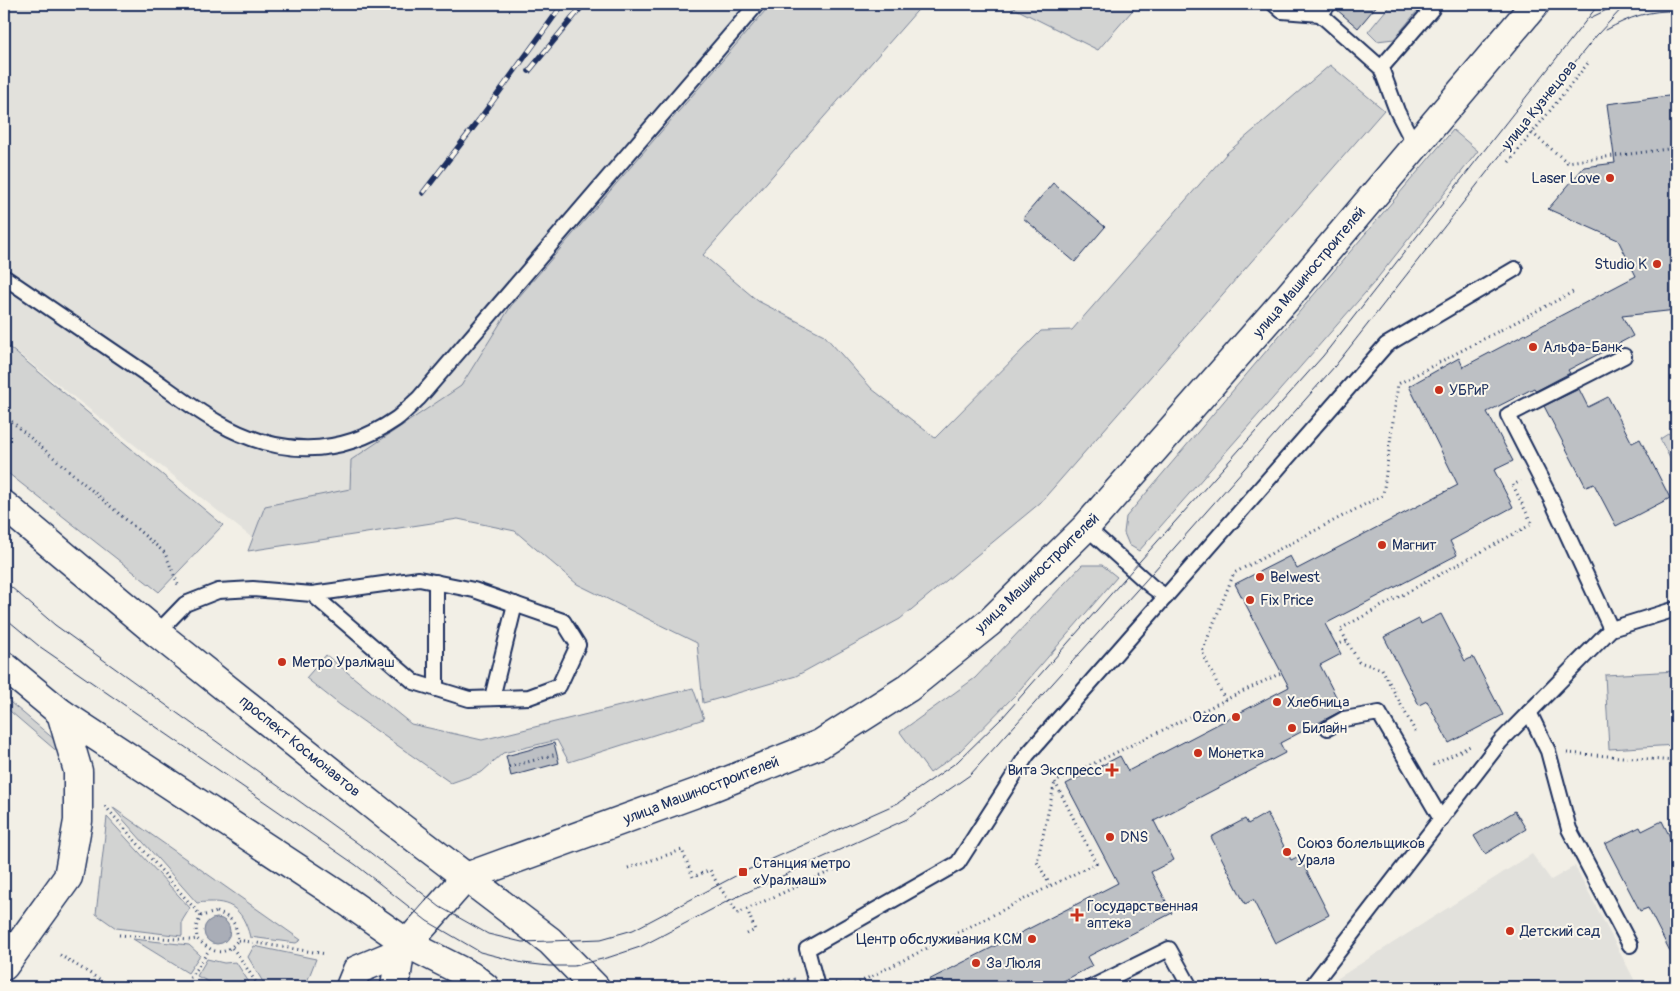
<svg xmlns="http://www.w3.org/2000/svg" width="1680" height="991" viewBox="0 0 1680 991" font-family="Pangolin,sans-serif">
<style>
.built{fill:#e2e1dc}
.green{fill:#d2d3d2;stroke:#768198}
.water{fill:#a9adb7;stroke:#707b93}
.building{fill:#bdc0c4;stroke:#1b2f5e}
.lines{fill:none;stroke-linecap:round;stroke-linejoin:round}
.service-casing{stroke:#1b2f5e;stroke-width:18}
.tertiary-casing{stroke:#1b2f5e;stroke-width:31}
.secondary-casing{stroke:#1b2f5e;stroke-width:31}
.primary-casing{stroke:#1b2f5e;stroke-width:31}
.path{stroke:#1b2f5e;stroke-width:3;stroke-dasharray:1 4;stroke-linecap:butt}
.service{stroke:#fbf7ec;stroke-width:14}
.tertiary{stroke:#fbf7ec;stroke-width:28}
.secondary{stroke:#fbf7ec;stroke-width:28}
.primary{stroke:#fbf7ec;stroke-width:28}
.tram{stroke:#1b2f5e;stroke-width:1}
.rail-casing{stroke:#1b2f5e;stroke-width:5.5}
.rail{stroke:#fbf7ec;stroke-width:4;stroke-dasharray:11;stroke-linecap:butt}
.poi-dot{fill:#c8321e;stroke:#fbf7ec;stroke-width:2}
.labels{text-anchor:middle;stroke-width:4;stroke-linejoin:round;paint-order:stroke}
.street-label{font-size:15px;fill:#1b2f5e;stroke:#fbf7ec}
.poi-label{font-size:15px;fill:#1b2f5e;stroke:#fbf7ec;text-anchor:start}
</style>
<rect width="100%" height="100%" fill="#f2efe6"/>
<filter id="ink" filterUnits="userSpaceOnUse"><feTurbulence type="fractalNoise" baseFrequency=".02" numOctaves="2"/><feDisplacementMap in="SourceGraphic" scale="10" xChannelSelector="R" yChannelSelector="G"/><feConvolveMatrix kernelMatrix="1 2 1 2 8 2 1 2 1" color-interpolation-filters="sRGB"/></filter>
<g filter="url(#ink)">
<g class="built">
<polygon points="4,4 903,4 454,510 251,537 4,342"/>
<polygon points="1532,854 1551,880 1575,866 1638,987 1335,987 1332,982"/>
</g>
<g class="green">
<polygon points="771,4 923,4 703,255 758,301 824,335 872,389 935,438 1041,331 1072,330 1227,153 1330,65 1384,110 1040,503 900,619 796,676 703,703 697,643 577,584 515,531 458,519 248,551 265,506 350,489 351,460 461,386 511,306"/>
<polygon points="1006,4 1138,4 1098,50"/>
<polygon points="1391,4 1423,4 1394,39 1377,41 1368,32"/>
<polygon points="1453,130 1478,151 1372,285 1139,551 1129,545 1124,533 1126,517"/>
<polygon points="4,343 223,525 159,592 4,470"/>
<polygon points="1676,429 1676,485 1675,468 1660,439"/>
<polygon points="1082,565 1102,565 1117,577 1016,694 958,753 930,773 900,732 975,678"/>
<polygon points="326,655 411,724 482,740 693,688 704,719 569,762 557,740 503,753 482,772 451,783 340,705 306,678"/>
<polygon points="1676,671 1676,745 1609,749 1605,675"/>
<polygon points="4,697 55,740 60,754 4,706"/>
<path d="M112,807L301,940L296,943L250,937C242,906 228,899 197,903Z"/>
<polygon points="107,817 190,908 182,921 182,936 116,928 96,914"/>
<polygon points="133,939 189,945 200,955 188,973"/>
<polygon points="254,946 316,959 305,987 266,987 248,957"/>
<polygon points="207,959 224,963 236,962 252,987 219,987 197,976"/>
</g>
<circle class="water" cx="217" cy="931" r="13"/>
<g class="building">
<polygon points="1338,4 1378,4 1358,28 1336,9"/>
<polygon points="1676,95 1676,310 1622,316 1633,336 1568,370 1570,373 1536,391 1534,388 1487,412 1513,461 1494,470 1513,507 1450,541 1457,555 1325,624 1341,654 1320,665 1343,710 1280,743 1285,753 1154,821 1174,860 1151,872 1172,913 1087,957 1092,966 1052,987 915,987 1118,883 1066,784 1120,756 1128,771 1289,687 1235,584 1290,556 1297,569 1458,485 1409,386 1459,358 1463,367 1636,276 1618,240 1548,209 1584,167 1615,163 1607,104"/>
<polygon points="1053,183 1105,227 1075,262 1023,218"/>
<polygon points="1579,389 1588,407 1608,397 1632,443 1640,439 1670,498 1616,526 1594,484 1586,487 1544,406"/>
<polygon points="1441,614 1465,661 1473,657 1503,715 1449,743 1427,701 1419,705 1384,637 1419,619 1421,624"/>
<polygon points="554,743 559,763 511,776 506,756"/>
<polygon points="1515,811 1526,829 1485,854 1474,836"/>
<polygon points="1267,813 1291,860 1299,856 1329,915 1275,943 1253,900 1245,904 1211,837 1245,819 1248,824"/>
<polygon points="1662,821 1676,849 1676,963 1648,908 1640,911 1605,844 1640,827 1642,831"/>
</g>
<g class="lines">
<g class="service-casing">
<g id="service">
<polyline points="1274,4 1282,11 1320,14"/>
<polyline points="1329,4 1320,14 1381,68 1397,111 1415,146"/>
<polyline points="1381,68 1432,9 1433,4"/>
<path d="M4,277C50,308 96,340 142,371C167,388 191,407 217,422C277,457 339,458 396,419C404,413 411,405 419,398L757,4"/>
<polyline points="1086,527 1151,586 1166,597"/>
<polyline points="1611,629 1551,499 1508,415 1624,356"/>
<polyline points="157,633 185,604 218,591 253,589 312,594 414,682 469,699 529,697 559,686 578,645 563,621 474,590 419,579 312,594"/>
<polyline points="436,689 436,582"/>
<polyline points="492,698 515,604"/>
<polyline points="1529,712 1548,751 1569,829 1630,945"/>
<polyline points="1328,728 1344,719 1379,713 1441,819"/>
<polyline points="817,987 807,949 958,863 1027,755 1386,345 1515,269"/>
<polyline points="1092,987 1169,949 1190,987"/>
<polyline points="1311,987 1500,742 1611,629 1676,609"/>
</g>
</g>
<g class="tertiary-casing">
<polyline id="tertiary" points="4,966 68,877 78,821 78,771 61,713"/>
</g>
<g class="secondary-casing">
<g id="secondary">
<polyline points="350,987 357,970 400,952 466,877 710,788 820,744 908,688 990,622 1086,527 1288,297 1535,4"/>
<polyline points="395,987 400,952"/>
</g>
</g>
<g class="primary-casing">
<g id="primary">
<polyline points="4,505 157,633 390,819 550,941 595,987"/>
<polyline points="4,666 61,713 335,893 408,944 471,976 485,987"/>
</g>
</g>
<g class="path">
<polyline points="1532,133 1567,162 1676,148"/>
<polyline points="1509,162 1588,63"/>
<polyline points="4,415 165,553 179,587"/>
<polyline points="1347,641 1340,629 1532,524 1513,485 1521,481"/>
<polyline points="1336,645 1347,641 1359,662 1382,669 1416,733"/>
<polyline points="1225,700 1202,652 1234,573 1383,495 1398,384 1573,292"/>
<polyline points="1567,753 1676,761"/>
<polyline points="1433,765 1472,745"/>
<polyline points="509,767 557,754"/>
<polyline points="4,784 5,784"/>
<polyline points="105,806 201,916"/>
<polyline points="628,868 682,850 693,877 710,870 718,885 738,913 840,867"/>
<polyline points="1050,885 1037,862 1055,782"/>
<path d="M217,912C233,919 236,922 238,940C223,959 212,952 197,939L196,927L201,916Z"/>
<polyline points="747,934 755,930 747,909"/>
<polyline points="119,935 190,940 197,939"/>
<polyline points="238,940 326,954"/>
<polyline points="232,948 238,955 259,987"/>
<polyline points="60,955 112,987"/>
<polyline points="190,978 209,950"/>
<polyline points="764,983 795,979"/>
<polyline points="835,983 849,987"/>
<polyline points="759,987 764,983 769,987"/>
<polyline points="850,987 1096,863 1055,782 1281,673"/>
</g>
<use href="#service" class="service"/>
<use href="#tertiary" class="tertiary"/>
<use href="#secondary" class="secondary"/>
<use href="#primary" class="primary"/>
<g class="tram">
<polyline points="1590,18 1619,4"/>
<path d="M1606,30C1630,17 1649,10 1676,11"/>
<polyline points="4,581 55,625 367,850 440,907 488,934 522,942 550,941 601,939 633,930 743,872 898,803 957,762 1002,718 1132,570 1323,356 1599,4"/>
<polyline points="4,617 39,646 356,865 427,921 480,952 523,963 549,966 574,966 610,957 640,947 730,900 907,819 970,775 1145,581 1335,366 1535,111 1597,35 1626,4"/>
</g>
<g class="rail-casing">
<g id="rail">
<polyline points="529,71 584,4"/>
<polyline points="423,193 479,120 563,4"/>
</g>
</g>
<use href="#rail" class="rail"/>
</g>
</g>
<g class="poi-dot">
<circle cx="1610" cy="178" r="5"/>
<circle cx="1657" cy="264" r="5"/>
<circle cx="1533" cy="347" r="5"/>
<circle cx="1439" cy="390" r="5"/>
<circle cx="1382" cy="545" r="5"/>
<circle cx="1260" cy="577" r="5"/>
<circle cx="1250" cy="600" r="5"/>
<circle cx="282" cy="662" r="5"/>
<circle cx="1277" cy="702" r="5"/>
<circle cx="1236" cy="717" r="5"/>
<circle cx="1292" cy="728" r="5"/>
<circle cx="1198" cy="753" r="5"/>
<path d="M1109.5 762.5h5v5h5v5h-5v5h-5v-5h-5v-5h5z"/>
<circle cx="1110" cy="837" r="5"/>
<circle cx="1287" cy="852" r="5"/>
<rect x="738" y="867" width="10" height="10" rx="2.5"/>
<path d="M1074.5 907.5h5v5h5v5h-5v5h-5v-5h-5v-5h5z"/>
<circle cx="1510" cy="931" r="5"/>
<circle cx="1032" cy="939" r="5"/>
<circle cx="976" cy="963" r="5"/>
</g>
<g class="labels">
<g class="street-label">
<text transform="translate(1539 105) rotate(-51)" y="5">улица Кузнецова</text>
<text transform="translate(1309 272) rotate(-50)" y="5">улица Машиностроителей</text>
<text transform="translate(1037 573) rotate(-44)" y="5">улица Машиностроителей</text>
<text transform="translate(300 746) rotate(39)" y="5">проспект Космонавтов</text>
<text transform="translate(701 790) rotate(-21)" y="5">улица Машиностроителей</text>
</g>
<g class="poi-label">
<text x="1600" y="183" text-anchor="end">Laser Love</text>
<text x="1647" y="269" text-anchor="end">Studio K</text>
<text x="1543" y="352">Альфа-Банк</text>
<text x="1449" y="395">УБРиР</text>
<text x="1392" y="550">Магнит</text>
<text x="1270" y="582">Belwest</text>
<text x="1260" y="605">Fix Price</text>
<text x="292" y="667">Метро Уралмаш</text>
<text x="1287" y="707">Хлебница</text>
<text x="1226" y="722" text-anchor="end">Ozon</text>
<text x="1302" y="733">Билайн</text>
<text x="1208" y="758">Монетка</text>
<text x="1102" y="775" text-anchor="end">Вита Экспресс</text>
<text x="1120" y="842">DNS</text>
<text x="1297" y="848">Союз болельщиков<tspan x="1297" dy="17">Урала</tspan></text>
<text x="753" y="868">Станция метро<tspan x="753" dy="17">«Уралмаш»</tspan></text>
<text x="1087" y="911">Государственная<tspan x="1087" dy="17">аптека</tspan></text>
<text x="1520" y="936">Детский сад</text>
<text x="1022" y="944" text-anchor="end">Центр обслуживания КСМ</text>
<text x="986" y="968">За Люля</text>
</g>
</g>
<rect width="1680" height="991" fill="none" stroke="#fbf7ec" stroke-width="20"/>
<rect x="10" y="10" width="1660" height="971" fill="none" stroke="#1b2f5e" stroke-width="2" filter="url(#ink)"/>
</svg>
